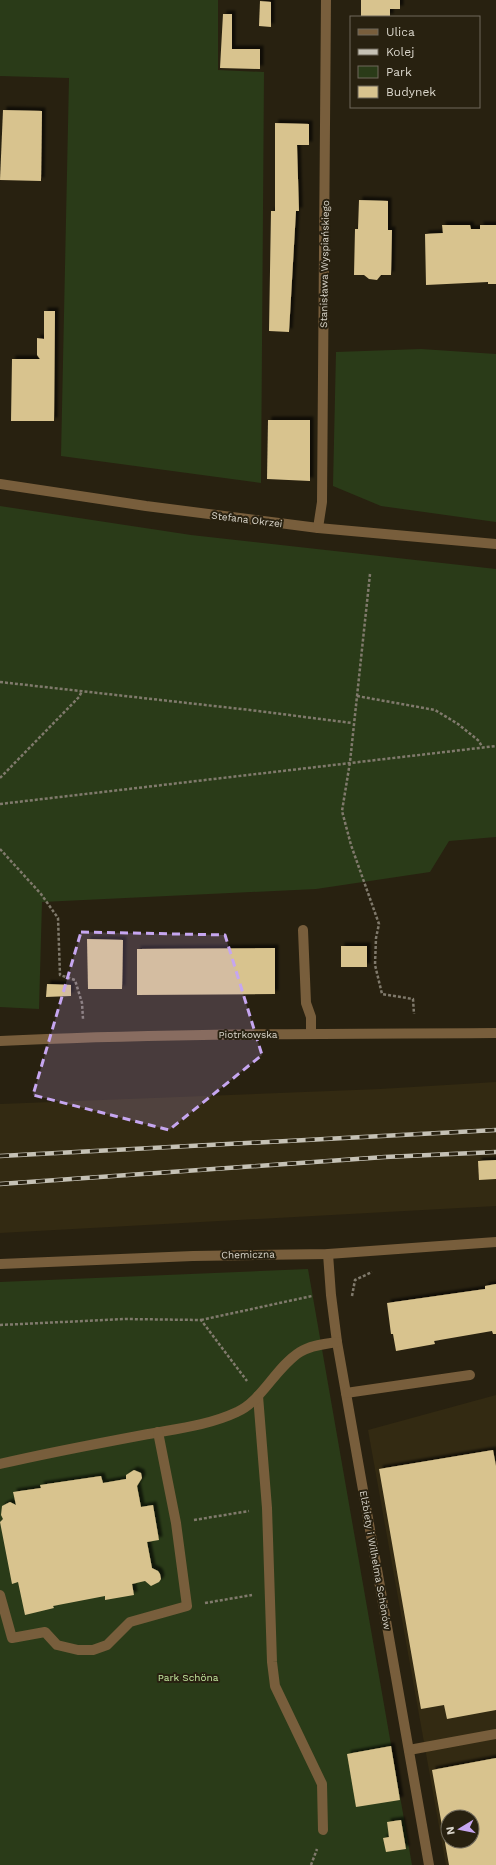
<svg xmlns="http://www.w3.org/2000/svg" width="496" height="1865" viewBox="0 0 496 1865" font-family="'Work Sans',sans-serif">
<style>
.built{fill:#332a12;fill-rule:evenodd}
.green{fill:#2a3b18}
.building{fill:#d8c38e;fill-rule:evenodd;filter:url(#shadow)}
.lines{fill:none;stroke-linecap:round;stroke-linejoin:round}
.path{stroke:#807a6c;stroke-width:2.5;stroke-dasharray:3 2;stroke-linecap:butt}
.minor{stroke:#785e3c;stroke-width:10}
.rail-casing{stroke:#c5c1b5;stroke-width:4.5}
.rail{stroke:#282110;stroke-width:3;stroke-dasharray:9;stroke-linecap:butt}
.marked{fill:#c6a6f0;fill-opacity:0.2;stroke:#c6a6f0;stroke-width:3;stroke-dasharray:8 5;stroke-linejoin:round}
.labels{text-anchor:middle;stroke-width:4;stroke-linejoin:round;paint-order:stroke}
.street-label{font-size:10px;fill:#dad6cb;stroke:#282110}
.park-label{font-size:10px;fill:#c4e9a0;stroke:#282110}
</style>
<defs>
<filter id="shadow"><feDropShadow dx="3.5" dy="-3.5" stdDeviation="1" flood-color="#0009"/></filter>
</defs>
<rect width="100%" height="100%" fill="#282110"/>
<g class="built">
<polygon points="496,1082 496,1206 0,1233 0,1104 380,1089"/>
<path d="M496,1395V1865H446L368,1430ZM448,1817H472V1841H448Z"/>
</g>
<g class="green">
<polygon points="0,0 218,0 218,70 264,72 261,483 61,456 69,78 0,76"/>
<polygon points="421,349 496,354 496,522 381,506 333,486 336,352"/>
<polygon points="0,506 191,535 496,569 496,837 449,841 430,872 316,889 42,902 39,1009 0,1007"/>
<polygon points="308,1269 412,1865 0,1865 0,1282"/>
</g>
<g class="building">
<polygon points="361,0 400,0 400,9 390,9 390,17 361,17"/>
<polygon points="260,1 271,2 271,27 259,26"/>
<polygon points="223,14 232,14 232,49 260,49 260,69 220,68"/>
<polygon points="3,110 42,111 41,181 0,180"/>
<polygon points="275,123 309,124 309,145 297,145 299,211 296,211 289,332 269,331 271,211 275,211"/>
<polygon points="359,200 388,201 388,230 392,230 391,275 381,275 377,280 369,279 364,275 354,275 355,229 358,229"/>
<polygon points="442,225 470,225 471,229 480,229 480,225 496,225 496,284 488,284 488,282 426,285 425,234 443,233"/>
<polygon points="44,311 55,311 54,421 11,421 12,359 40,359 37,355 37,338 44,339"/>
<polygon points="268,420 310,420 310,481 267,479"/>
<polygon points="87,939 123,940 122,989 88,989"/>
<rect x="341" y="946" width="26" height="21"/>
<polygon points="275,948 275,994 137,995 137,949"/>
<polygon points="47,984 71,985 71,996 46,997"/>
<polygon points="496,1160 496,1179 479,1180 478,1161"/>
<polygon points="496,1284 496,1334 493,1334 492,1331 434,1341 435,1344 396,1351 393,1334 391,1334 387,1303 485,1289 485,1286"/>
<polygon points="493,1450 496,1466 496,1710 447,1719 444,1705 421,1709 379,1469"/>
<polygon points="134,1470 141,1473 142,1478 137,1486 141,1507 153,1505 159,1540 147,1542 152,1568 158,1571 160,1574 161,1579 159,1582 151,1586 145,1581 132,1584 134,1595 105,1600 105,1596 53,1606 54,1608 25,1615 18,1582 12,1584 0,1522 3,1519 1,1515 2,1506 10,1502 16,1505 13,1492 41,1488 40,1485 101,1476 103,1483 126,1479 126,1475"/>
<polygon points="391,1746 400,1800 356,1807 347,1754"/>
<path d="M496,1758V1865H449L432,1770ZM448,1817H472V1841H448Z"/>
<polygon points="401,1820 406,1849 386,1852 383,1838 389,1837 387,1822"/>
</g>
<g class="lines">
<g class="path">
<polyline points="370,574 350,762 342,811 351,845 379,924 376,938 375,965 382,994 413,999 414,1014"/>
<polyline points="0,682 250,710 352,723"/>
<polyline points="357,696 435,710 458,724 479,741 482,747"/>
<polyline points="0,778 79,697 82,691"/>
<polyline points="0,804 496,746"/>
<polyline points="0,849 41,894 58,918 60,975 75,980 82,1003 83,1019"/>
<polyline points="352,1296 355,1280 372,1272"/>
<polyline points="201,1320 312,1296"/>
<polyline points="0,1325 125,1319 201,1320 247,1381"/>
<polyline points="194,1520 249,1511"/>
<polyline points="205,1603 252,1595"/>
<polyline points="311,1865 317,1849"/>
</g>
<g class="minor">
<polyline points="0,484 146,506 318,528 496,544"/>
<polyline points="318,528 322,502 326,0"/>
<polyline points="303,930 306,1003 311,1017 311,1034"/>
<path d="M0,1041C165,1033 331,1034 496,1033"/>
<polyline points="328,1254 331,1295 337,1342 429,1865"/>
<polyline points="0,1264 193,1256 328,1254 496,1242"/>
<polyline points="346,1393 470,1375"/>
<polyline points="258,1396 267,1508 272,1662 275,1686 322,1784 323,1830"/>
<path d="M0,1464C47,1453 95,1444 143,1435C174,1429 207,1426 237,1412C261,1402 276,1367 300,1352C311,1345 325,1344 337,1342"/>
<polyline points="0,1595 12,1638 45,1632 57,1645 78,1650 93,1650 107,1645 130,1622 187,1606 176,1523 158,1432"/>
<polyline points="409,1750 496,1734"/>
</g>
<g class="rail-casing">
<g id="rail">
<polyline points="0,1156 496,1130"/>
<polyline points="0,1184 385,1157 496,1152"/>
</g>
</g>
<use href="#rail" class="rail"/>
</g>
<path class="marked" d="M81,932L225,935L262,1055L169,1130L33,1095Z"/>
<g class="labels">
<g class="street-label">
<text transform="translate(324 264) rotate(-89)" y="4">Stanisława Wyspiańskiego</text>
<text transform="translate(247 519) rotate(7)" y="4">Stefana Okrzei</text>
<text x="248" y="1038">Piotrkowska</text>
<text transform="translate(248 1254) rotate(-1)" y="4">Chemiczna</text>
<text transform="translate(376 1560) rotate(80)" y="4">Elżbiety i Wilhelma Schönów</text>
</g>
<g class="park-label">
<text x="188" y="1681">Park Schöna</text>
</g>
</g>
<rect x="350" y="16" width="130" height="92" fill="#282110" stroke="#6f695b"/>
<rect x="358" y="29" width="20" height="6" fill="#785e3c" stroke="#6f695b"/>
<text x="386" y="36" font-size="12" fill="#dad6cb">Ulica</text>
<rect x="358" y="49" width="20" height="6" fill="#c5c1b5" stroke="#6f695b"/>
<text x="386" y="56" font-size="12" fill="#dad6cb">Kolej</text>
<rect x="358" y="66" width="20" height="12" fill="#2a3b18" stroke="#6f695b"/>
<text x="386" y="76" font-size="12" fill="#dad6cb">Park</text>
<rect x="358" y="86" width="20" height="12" fill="#d8c38e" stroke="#6f695b"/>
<text x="386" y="96" font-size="12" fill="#dad6cb">Budynek</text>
<g transform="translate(460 1829) rotate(260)"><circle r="19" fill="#282110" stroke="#6f695b"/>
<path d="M0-3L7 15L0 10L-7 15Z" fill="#c6a6f0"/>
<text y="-6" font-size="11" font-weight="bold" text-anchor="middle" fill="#dad6cb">N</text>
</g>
</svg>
